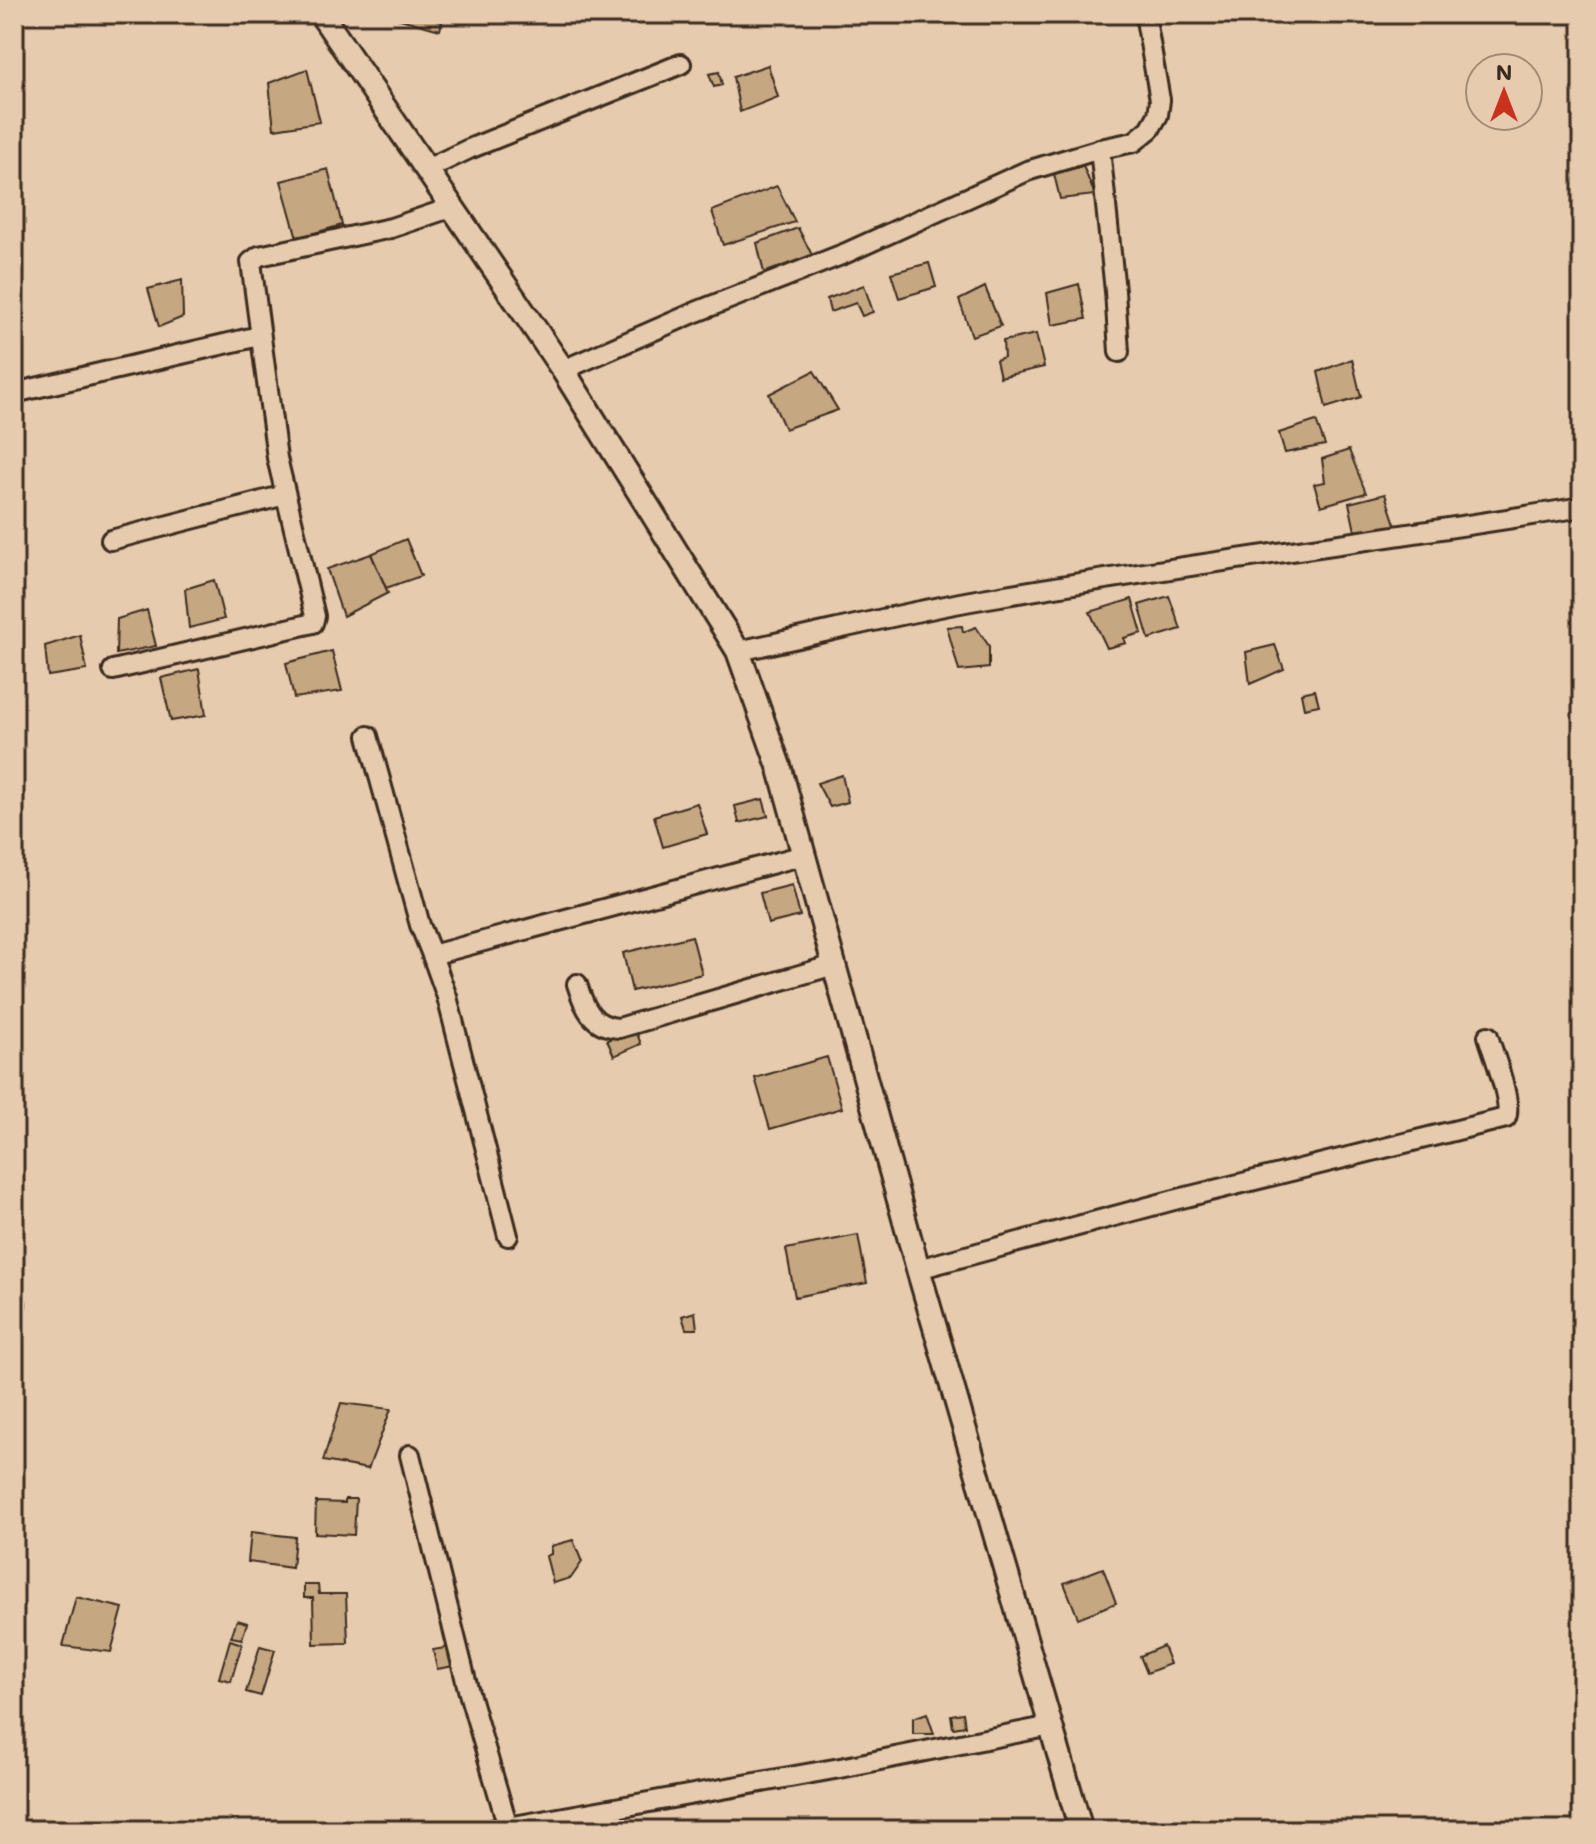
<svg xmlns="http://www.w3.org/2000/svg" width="1596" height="1844" viewBox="0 0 1596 1844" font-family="Mali,sans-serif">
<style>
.building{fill:#c5a782;stroke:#3b2a1e;stroke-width:2}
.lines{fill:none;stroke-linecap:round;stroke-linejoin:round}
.minor-casing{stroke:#3b2a1e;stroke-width:24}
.tertiary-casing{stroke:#3b2a1e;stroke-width:28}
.minor{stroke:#e7cbae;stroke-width:18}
.tertiary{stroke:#e7cbae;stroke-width:22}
</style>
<rect width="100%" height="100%" fill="#e7cbae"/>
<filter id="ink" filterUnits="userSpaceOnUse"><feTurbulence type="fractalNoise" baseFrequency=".0125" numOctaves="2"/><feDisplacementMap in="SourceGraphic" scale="16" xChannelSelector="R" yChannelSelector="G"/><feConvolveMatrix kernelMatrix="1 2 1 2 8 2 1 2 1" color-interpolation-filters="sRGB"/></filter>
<g filter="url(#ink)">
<g class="building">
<polygon points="394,14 444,14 440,30 393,17"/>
<polygon points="768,65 778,97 740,112 733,77"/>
<polygon points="307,69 320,122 274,129 269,83"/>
<polygon points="719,72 722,85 714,87 709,74"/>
<polygon points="1083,166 1095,195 1060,199 1054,174"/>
<polygon points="328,169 342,225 297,238 281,181"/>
<polygon points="777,186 795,222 723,245 712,211"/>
<polygon points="798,228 812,255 764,273 757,243"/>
<polygon points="929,263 936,287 899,298 891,273"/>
<polygon points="182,280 183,317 159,327 148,289"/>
<polygon points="1079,284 1086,319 1052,325 1047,293"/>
<polygon points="864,285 873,312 862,316 856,303 830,312 827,299"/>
<polygon points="985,287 1001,326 972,336 959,300"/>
<polygon points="1036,334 1044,367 1000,377 996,360 1004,357 1003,341"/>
<polygon points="1352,359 1361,397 1326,408 1318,372"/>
<polygon points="814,371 838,410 785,429 769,394"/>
<polygon points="1316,421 1325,445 1285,453 1279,433"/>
<polygon points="1349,450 1366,493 1321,506 1314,484 1325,482 1322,459"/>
<polygon points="1385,494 1396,527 1355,531 1349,503"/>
<polygon points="406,539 421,576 386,588 371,554"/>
<polygon points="371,554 388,593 343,616 327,569"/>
<polygon points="214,580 224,619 189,628 185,589"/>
<polygon points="1169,596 1181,629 1149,639 1139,605"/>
<polygon points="1132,599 1142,633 1124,638 1126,643 1107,648 1090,612"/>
<polygon points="147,610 156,646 116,654 117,619"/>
<polygon points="962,626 963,632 976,627 989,646 989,668 959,671 947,627"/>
<polygon points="80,635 87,670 48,676 45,646"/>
<polygon points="1275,645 1284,669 1250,684 1246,652"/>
<polygon points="332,651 342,691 294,698 286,663"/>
<polygon points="199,669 206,715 171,721 161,678"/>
<polygon points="1315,690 1319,705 1304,708 1301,693"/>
<polygon points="842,775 848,802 830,807 817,783"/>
<polygon points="763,799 768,816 739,823 735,806"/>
<polygon points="697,803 707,834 663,847 654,816"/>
<polygon points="792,885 800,916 768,924 760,893"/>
<polygon points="692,936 702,974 632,991 623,953"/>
<polygon points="635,1029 641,1044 614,1056 607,1040"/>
<polygon points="827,1057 842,1108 770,1129 755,1078"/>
<polygon points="858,1235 867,1283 795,1297 786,1249"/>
<polygon points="695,1312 697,1329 686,1329 682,1316"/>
<polygon points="341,1403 391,1409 368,1469 323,1461"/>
<polygon points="345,1499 356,1499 354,1535 315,1533 316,1502 345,1503"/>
<polygon points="251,1532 295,1537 292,1568 248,1562"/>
<polygon points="573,1540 582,1562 571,1578 553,1583 546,1556 551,1554 551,1546"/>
<polygon points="1103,1568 1116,1603 1078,1618 1064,1583"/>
<polygon points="304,1585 318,1585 319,1594 346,1594 348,1643 314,1644 313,1598 304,1598"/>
<polygon points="76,1597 123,1608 111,1652 63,1646"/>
<polygon points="237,1620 247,1623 242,1639 231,1637"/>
<polygon points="230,1640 242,1644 231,1681 219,1678"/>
<polygon points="260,1646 275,1650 261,1696 246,1692"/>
<polygon points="1163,1646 1170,1664 1147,1673 1140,1656"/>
<polygon points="451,1647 465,1664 437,1669 433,1650"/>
<polygon points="927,1713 934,1734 913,1734 913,1718"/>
<polygon points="963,1713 965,1726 953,1728 951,1715"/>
</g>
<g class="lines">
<g class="minor-casing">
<g id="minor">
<polyline points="1100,149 1115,291 1119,352"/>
<polyline points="427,169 469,149 681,64"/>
<polyline points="563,370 696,312 846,253 1027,171 1100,149 1134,142 1150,129 1158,115 1160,100 1145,14"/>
<polyline points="14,393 259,336"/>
<polyline points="111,540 285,495"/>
<path d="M738,651C825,633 912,610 1000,596C1193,563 1388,539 1582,507"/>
<polyline points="113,670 313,623 315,616 277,458 251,262 259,256 391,228 453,207"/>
<polyline points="368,736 420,925 432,955 804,855"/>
<polyline points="432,955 447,997 508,1236"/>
<path d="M577,984C584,1007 592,1027 619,1028L834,965"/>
<path d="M918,1269L1174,1200L1506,1118C1513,1102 1493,1054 1488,1036"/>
<polyline points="14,1304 15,1304"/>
<polyline points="410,1455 469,1693 508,1827"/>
<polyline points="492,1830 840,1768 1051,1726"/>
</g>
</g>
<g class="tertiary-casing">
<polyline id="tertiary" points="321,14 563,370 738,651 780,769 918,1269 1081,1830"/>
</g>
<use href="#minor" class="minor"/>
<use href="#tertiary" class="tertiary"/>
</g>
</g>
<rect width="1596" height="1844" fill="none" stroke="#e7cbae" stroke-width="48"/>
<rect x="24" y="24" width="1548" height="1796" fill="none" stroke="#3b2a1e" stroke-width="3" filter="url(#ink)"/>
<g transform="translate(1504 92)"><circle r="38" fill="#e7cbae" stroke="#a28b74" stroke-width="2"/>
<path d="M0-6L14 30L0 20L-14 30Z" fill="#c8321e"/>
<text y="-12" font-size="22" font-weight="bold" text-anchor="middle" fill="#3b2a1e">N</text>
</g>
</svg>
